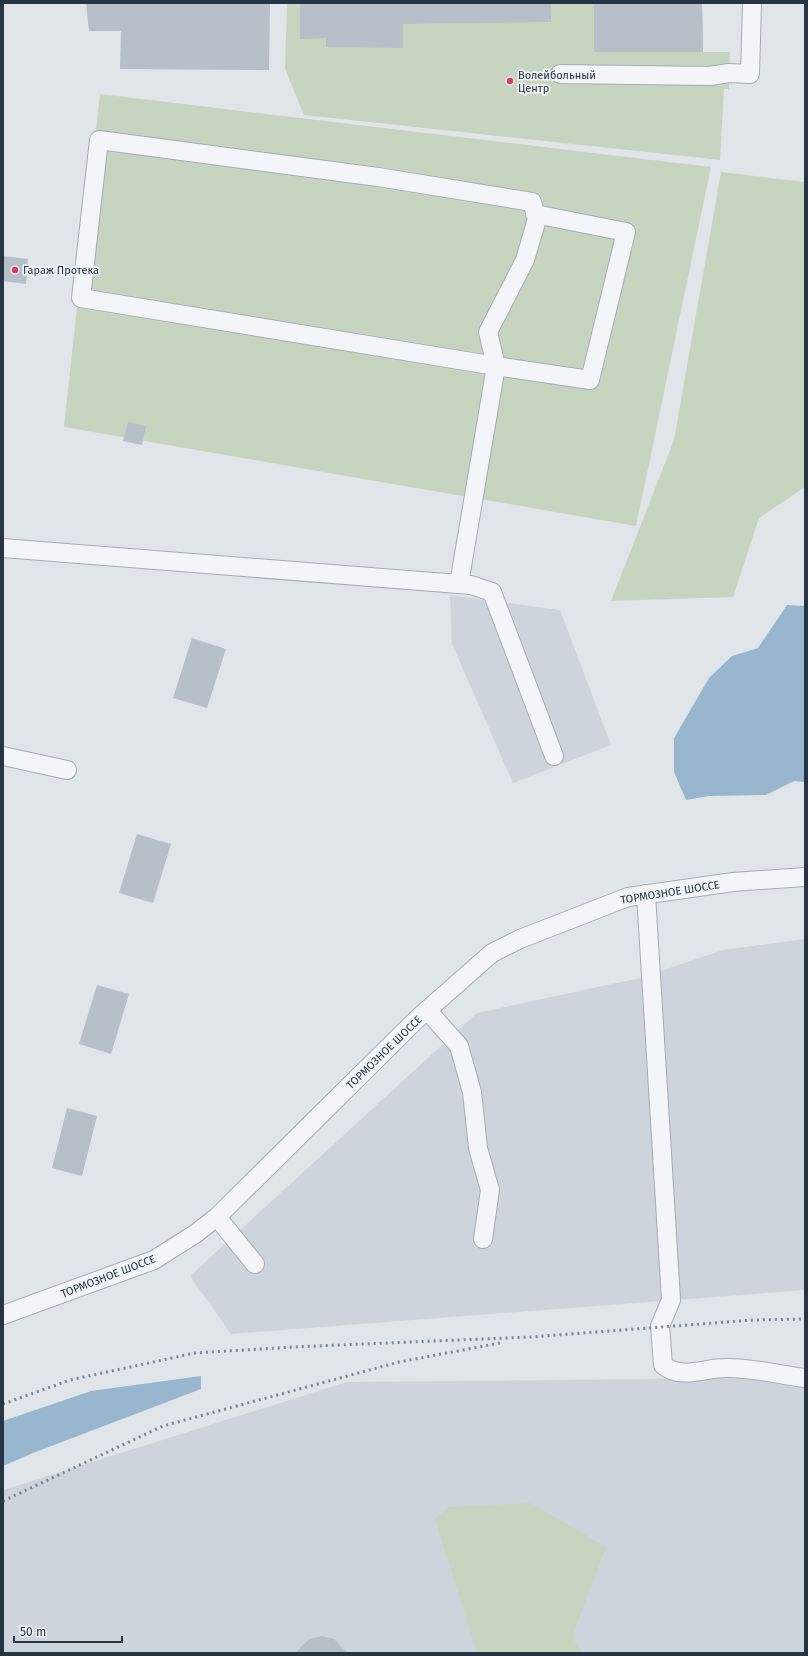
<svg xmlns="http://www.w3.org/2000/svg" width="808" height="1656" viewBox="0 0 808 1656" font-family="'Fira Sans',sans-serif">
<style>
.built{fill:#ced4dc}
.green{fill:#c7d5c0}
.water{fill:#98b6cd}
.building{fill:#b7bfc8}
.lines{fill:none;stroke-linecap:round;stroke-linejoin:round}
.minor-casing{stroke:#a5acb5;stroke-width:20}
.minor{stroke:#f3f5f8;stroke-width:18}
.rail{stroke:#788695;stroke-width:3;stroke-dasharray:2 4;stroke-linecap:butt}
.poi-dot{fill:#da3b61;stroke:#f0f4f7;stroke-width:1.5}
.labels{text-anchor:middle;stroke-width:3.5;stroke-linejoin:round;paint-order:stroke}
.poi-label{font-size:11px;fill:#273443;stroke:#f0f4f7;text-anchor:start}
.street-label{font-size:11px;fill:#273443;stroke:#f0f4f7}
</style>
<rect width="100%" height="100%" fill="#e0e5ea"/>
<g class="built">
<polygon points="450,595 560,610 611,745 513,783 452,644"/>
<polygon points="805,939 805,1290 231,1334 190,1276 477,1013 640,978 723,950"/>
<polygon points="805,1370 805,1653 3,1653 3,1490 347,1382 653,1379"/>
</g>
<g class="green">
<polygon points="287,3 702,3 703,52 730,52 729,89 724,89 720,160 304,115 285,69"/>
<polygon points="100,94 711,167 636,526 64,427"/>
<polygon points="721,172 805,182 805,487 759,518 733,597 611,601 674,440"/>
<polygon points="531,1503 606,1547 572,1637 583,1653 477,1653 435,1519 449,1507"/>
</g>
<g class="water">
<polygon points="787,605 805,606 805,782 794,781 766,795 709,796 686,800 674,772 674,738 709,678 732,656 758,648"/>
<polygon points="201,1376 201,1389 33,1453 3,1466 3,1421 91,1391"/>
</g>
<g class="building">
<polygon points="86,3 270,3 269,70 120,69 121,31 89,31"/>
<polygon points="300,3 551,3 551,22 403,24 403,48 326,47 326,38 300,39"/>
<polygon points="594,3 702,3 703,52 594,52"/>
<polygon points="3,256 28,259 26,284 3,281"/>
<polygon points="128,422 146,426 142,445 123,441"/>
<polygon points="192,638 226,649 207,708 173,698"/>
<polygon points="137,834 171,844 153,903 119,893"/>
<polygon points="97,985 129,994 111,1054 79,1044"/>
<polygon points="67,1108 97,1116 82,1176 52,1168"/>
<polygon points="322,1636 334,1639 347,1653 295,1653 309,1639"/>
</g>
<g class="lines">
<g class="minor-casing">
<g id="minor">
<polyline points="560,74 710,76 729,73 750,74 752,3"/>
<polyline points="3,548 471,585 492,592 554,756"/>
<polyline points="459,584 496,366 81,298 99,140 378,177 532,202 537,219 525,260 488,332 496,366 590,380 626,232 535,214"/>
<polyline points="3,756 67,770"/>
<path d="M646,894L671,1300L660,1326L663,1365C681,1380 704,1368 725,1368C749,1367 781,1375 805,1378"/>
<polyline points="427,1010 459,1046 472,1092 478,1148 490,1190 483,1239"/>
<polyline points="217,1217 255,1264"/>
<polyline points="3,1315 154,1260 195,1234 217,1217 416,1020 492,953 520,939 628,897 733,882 805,877"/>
</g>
</g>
<use href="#minor" class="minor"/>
<g class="rail">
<polyline points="3,1404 70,1380 195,1353 293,1347 531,1337 753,1320 805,1319"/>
<polyline points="3,1501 163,1426 399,1362 500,1343"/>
</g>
</g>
<g class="poi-dot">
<circle cx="510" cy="81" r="4"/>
<circle cx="15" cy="270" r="4"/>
</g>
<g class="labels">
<g class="poi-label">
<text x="518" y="79">Волейбольный<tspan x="518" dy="13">Центр</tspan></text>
<text x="23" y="274">Гараж Протека</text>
</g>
<g class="street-label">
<text transform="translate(670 892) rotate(-9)" y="4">ТОРМОЗНОЕ ШОССЕ</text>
<text transform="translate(384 1052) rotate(-44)" y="4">ТОРМОЗНОЕ ШОССЕ</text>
<text transform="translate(108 1276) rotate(-21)" y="4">ТОРМОЗНОЕ ШОССЕ</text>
</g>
</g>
<rect width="808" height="1656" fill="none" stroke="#273443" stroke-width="8"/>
<path d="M14 1636v6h108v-6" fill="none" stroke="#273443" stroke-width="2"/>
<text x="20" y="1636" font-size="12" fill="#273443" stroke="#f0f4f7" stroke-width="3" paint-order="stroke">50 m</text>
</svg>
